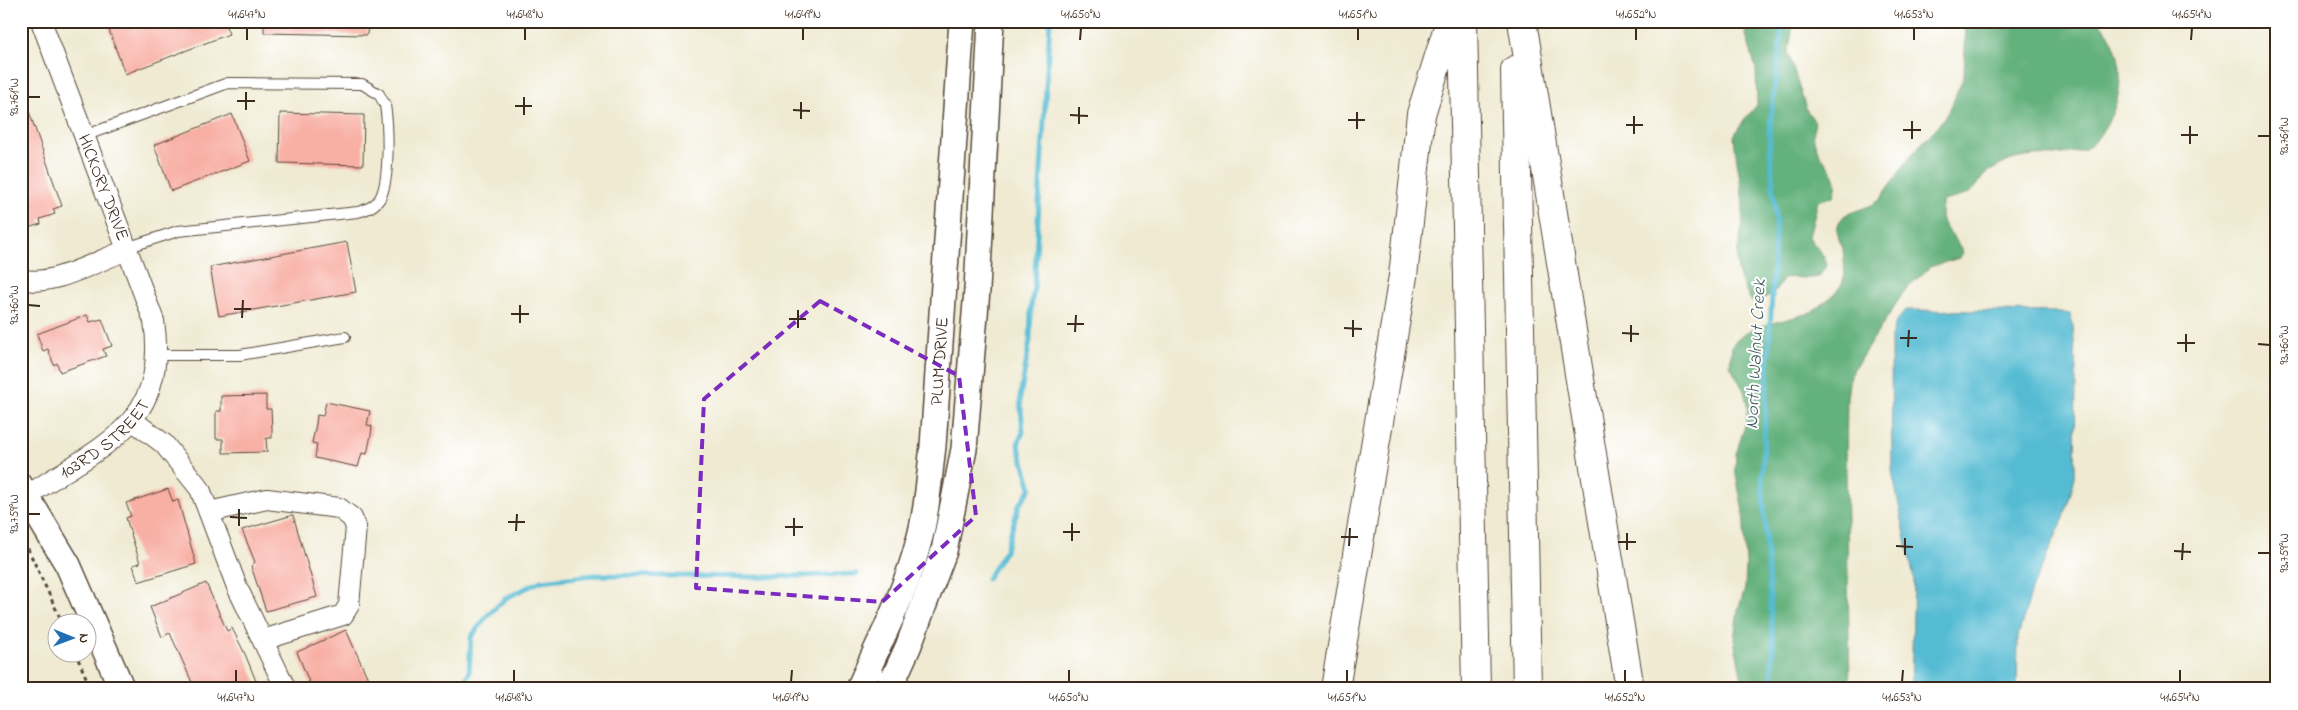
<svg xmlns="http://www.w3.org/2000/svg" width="2298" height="710" viewBox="0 0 2298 710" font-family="'Indie Flower',sans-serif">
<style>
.forest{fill:#64b17b;stroke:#506e4c}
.water{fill:#55bbd3;stroke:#487278}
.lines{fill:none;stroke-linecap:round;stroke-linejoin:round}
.stream{stroke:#55bbd3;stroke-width:5}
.building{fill:#f8afa4}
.service-casing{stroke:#564739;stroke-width:12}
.minor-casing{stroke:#564739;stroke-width:22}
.tertiary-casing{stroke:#564739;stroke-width:28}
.motorway-casing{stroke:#564739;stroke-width:30}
.path{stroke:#564739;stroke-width:3;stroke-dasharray:4 4;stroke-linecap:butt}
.service{stroke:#fff;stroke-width:10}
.minor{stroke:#fff;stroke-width:20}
.tertiary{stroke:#fff;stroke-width:25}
.motorway{stroke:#fff;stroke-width:28}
.marked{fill:none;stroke:#7b2cbf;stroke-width:4;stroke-dasharray:10 6;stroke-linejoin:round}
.ticks{fill:none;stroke:#3b2a1e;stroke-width:2}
.labels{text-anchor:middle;stroke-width:4;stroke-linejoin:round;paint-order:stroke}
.street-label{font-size:18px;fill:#3b2a1e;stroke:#fff}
.water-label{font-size:19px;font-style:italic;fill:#445d5d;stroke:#fff}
.neatline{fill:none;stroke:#3b2a1e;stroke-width:2}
.ticks-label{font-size:12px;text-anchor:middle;fill:#3b2a1e}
</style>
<rect width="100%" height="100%" fill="#fff"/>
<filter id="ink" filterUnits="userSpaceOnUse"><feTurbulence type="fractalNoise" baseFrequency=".02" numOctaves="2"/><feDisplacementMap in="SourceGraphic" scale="10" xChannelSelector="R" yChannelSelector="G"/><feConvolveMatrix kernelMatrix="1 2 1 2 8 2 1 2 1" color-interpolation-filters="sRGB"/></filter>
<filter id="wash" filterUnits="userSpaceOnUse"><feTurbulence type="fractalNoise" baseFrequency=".0096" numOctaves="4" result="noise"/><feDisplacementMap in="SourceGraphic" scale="20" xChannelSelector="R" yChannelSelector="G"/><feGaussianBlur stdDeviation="1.12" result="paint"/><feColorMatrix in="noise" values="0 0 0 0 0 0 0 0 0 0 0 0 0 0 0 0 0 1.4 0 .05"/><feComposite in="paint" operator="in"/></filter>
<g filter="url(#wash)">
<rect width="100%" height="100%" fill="#efead1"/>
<g class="forest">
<path d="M1742,21H1794L1788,52L1806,109L1815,122C1805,160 1846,166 1834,196L1818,201L1809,237C1815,247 1823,252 1827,264L1819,277C1807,280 1798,276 1784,278C1775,293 1770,299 1752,302C1725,259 1743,252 1743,209C1742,185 1736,161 1734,136L1739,127L1757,105L1756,69Z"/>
<path d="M1966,21H2099C2127,52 2126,96 2103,130C2098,138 2093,146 2085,149C2063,158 2028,153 2009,161C2003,164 1992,169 1986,174C1980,178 1978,187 1972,191C1964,197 1953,198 1943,201C1935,230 1954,230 1963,253L1959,258L1930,267L1905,290L1850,375L1847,398L1846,465L1850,689H1744L1734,640L1738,609L1745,589L1746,563L1743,511L1735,470L1736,454L1747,419V404L1744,391L1730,365L1732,346L1737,339L1754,328L1810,313L1834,295L1842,284L1845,274L1843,248L1839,240L1837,230L1839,222L1845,215L1872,205L1881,198L1913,153L1938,126L1950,109L1964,76Z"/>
</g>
<polygon class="water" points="1906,310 2060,312 2070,314 2073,325 2076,371 2075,477 2064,518 2034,584 2018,636 2017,689 1911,689 1914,579 1892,471 1891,337 1896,322"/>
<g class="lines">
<g class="stream">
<polyline points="987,579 1006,549 1019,505 1031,488 1018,444 1023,432 1020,397 1030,340 1031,308 1034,287 1050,21"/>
<polyline points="459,689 469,673 471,637 487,616 506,598 541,581 594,575 766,577 857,574"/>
<polyline points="1771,689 1773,643 1762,479 1776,220 1769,133 1783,21"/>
</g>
</g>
<g id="blocks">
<g class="building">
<polygon points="123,21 224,21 229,34 125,74 108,27"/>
<polygon points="264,21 368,21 367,35 264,33"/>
<polygon points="21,97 24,97 62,206 53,209 55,214 40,219 41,224 21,230"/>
<polygon points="280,113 364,115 363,165 279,163"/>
<polygon points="232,114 250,161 171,191 154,145"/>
<polygon points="347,242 356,292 219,316 210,267"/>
<polygon points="87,315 90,322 102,319 112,346 103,349 106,356 60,372 57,363 54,365 48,349 43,351 37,334"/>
<polygon points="266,395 266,409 271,409 272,428 272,438 266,438 267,452 223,453 223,439 216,439 216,411 221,411 221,396"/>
<polygon points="326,402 370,411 367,425 372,426 371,435 367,454 362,453 358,467 315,458 317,444 312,443 316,424 317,415 323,416"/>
<polygon points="168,489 173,502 178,500 196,564 138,582 133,565 140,563 126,518 131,516 126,503"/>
<polygon points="293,515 317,597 266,611 251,566 255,562 242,530"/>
<polygon points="206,583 227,631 232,628 245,654 256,681 251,683 254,689 195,689 170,633 162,637 150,607"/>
<polygon points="346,630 370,683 364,685 366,689 312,689 297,652"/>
</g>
</g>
</g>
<g filter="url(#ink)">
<use href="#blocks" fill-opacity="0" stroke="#564739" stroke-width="1"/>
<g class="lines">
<g class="service-casing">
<g id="service">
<path d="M84,136L228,83L362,84L379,94L385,105C388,124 391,186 378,201C373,207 366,210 358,212L178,231L126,248"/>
<polyline points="157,355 240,355 345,337"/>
<polyline points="868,668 906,689"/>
</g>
</g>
<g class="minor-casing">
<g id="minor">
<path d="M21,279C49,288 95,262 122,252L126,248"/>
<polyline points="132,420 164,444 200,489 237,587 286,689"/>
<path id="s1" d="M21,500C94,448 170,429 154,321L41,21"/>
<polyline points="209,512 267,499 339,508 352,518 356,527 349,605 343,615 263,640"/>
</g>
</g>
<g class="tertiary-casing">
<g id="tertiary">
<polyline points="21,487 68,565 122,689"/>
<path id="s2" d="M859,689C879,642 905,594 918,544C927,513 929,479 933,446L962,21"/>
<polyline points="889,689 908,647 944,551 964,449 977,290 991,21"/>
</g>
</g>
<g class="motorway-casing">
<g id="motorway">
<polyline points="1463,21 1476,689"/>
<polyline points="1522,21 1630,689"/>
<polyline points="1515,70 1527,689"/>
<polyline points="1335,689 1403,276 1421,114 1450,21"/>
</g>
</g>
<g class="path">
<polyline points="21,534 62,622"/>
<polyline points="75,652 91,689"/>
</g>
<use href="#service" class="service"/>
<use href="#minor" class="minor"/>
<use href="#tertiary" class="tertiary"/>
<use href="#motorway" class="motorway"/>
</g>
</g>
<path class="marked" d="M820,301L959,376L976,516L882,602L696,588L704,399Z"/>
<path class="ticks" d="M247,40V28M525,40V28M803,40V28M1080,40L1081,28M1358,40V28M1636,40V28M1914,40V28M2191,40L2192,28M28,97H40M237,101H255M515,106H532M246,110V92M793,110L810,111M524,115V97M1070,115L1088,116M801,119V102M1348,120H1365M1079,124V107M1626,125H1643M1357,129V112M1903,130H1921M1634,134V116M2181,135H2198M2258,136H2270M1912,139V121M2190,144V126M28,305L40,306M234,309H251M511,314H529M242,318L243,300M789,319H806M520,323V305M1067,324H1084M798,328V310M1344,328L1362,329M1075,332L1076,315M1622,333L1639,334M1353,337V320M1900,338H1917M1631,342V325M2177,343H2195M2258,344L2270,345M1908,347L1909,330M2186,352V334M28,514H40M230,517L247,518M508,522H525M239,526V509M785,527H803M516,531L517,514M1063,532H1080M794,536V518M1341,537H1358M1072,541V523M1618,542H1636M1349,546L1350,528M1896,546L1913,547M1627,550V533M2174,551L2191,552M2258,553H2270M1905,555V538M2182,560L2183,543M236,682V670M514,682V670M791,682L792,670M1069,682V670M1347,682V670M1625,682V670M1902,682L1903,670M2180,682V670"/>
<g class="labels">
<g class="street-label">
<text transform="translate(104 187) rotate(69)" y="6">HICKORY DRIVE</text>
<text dy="6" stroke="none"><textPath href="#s2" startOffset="341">PLUM DRIVE</textPath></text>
<text dy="6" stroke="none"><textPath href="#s1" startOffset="104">103RD STREET</textPath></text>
</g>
<g class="water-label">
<text transform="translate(1754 354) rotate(-87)" y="7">North Walnut Creek</text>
</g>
</g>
<rect width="2298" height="710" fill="none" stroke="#fff" stroke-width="55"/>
<g transform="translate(72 638) rotate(91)"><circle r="24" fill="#ffffff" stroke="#b1aaa5"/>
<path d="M0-4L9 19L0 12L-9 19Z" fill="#1f6fb2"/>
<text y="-8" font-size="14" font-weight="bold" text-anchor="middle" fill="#3b2a1e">N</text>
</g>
<rect x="28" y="28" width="2242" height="654" class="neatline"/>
<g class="ticks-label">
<text x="247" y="18">41.647°N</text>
<text x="525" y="18">41.648°N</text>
<text x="803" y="18">41.649°N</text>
<text x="1081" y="18">41.650°N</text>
<text x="1358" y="18">41.651°N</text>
<text x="1636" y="18">41.652°N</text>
<text x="1914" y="18">41.653°N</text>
<text x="2192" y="18">41.654°N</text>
<text transform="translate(14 97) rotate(-90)" y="4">93.761°W</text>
<text transform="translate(2284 136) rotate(-90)" y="4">93.761°W</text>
<text transform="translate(14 305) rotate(-90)" y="4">93.760°W</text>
<text transform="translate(2284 345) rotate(-90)" y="4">93.760°W</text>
<text transform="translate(14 514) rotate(-90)" y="4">93.759°W</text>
<text transform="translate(2284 553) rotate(-90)" y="4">93.759°W</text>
<text x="236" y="701">41.647°N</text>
<text x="514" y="701">41.648°N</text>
<text x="791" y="701">41.649°N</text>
<text x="1069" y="701">41.650°N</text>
<text x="1347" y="701">41.651°N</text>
<text x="1625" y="701">41.652°N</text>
<text x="1902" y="701">41.653°N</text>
<text x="2180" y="701">41.654°N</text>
</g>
</svg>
